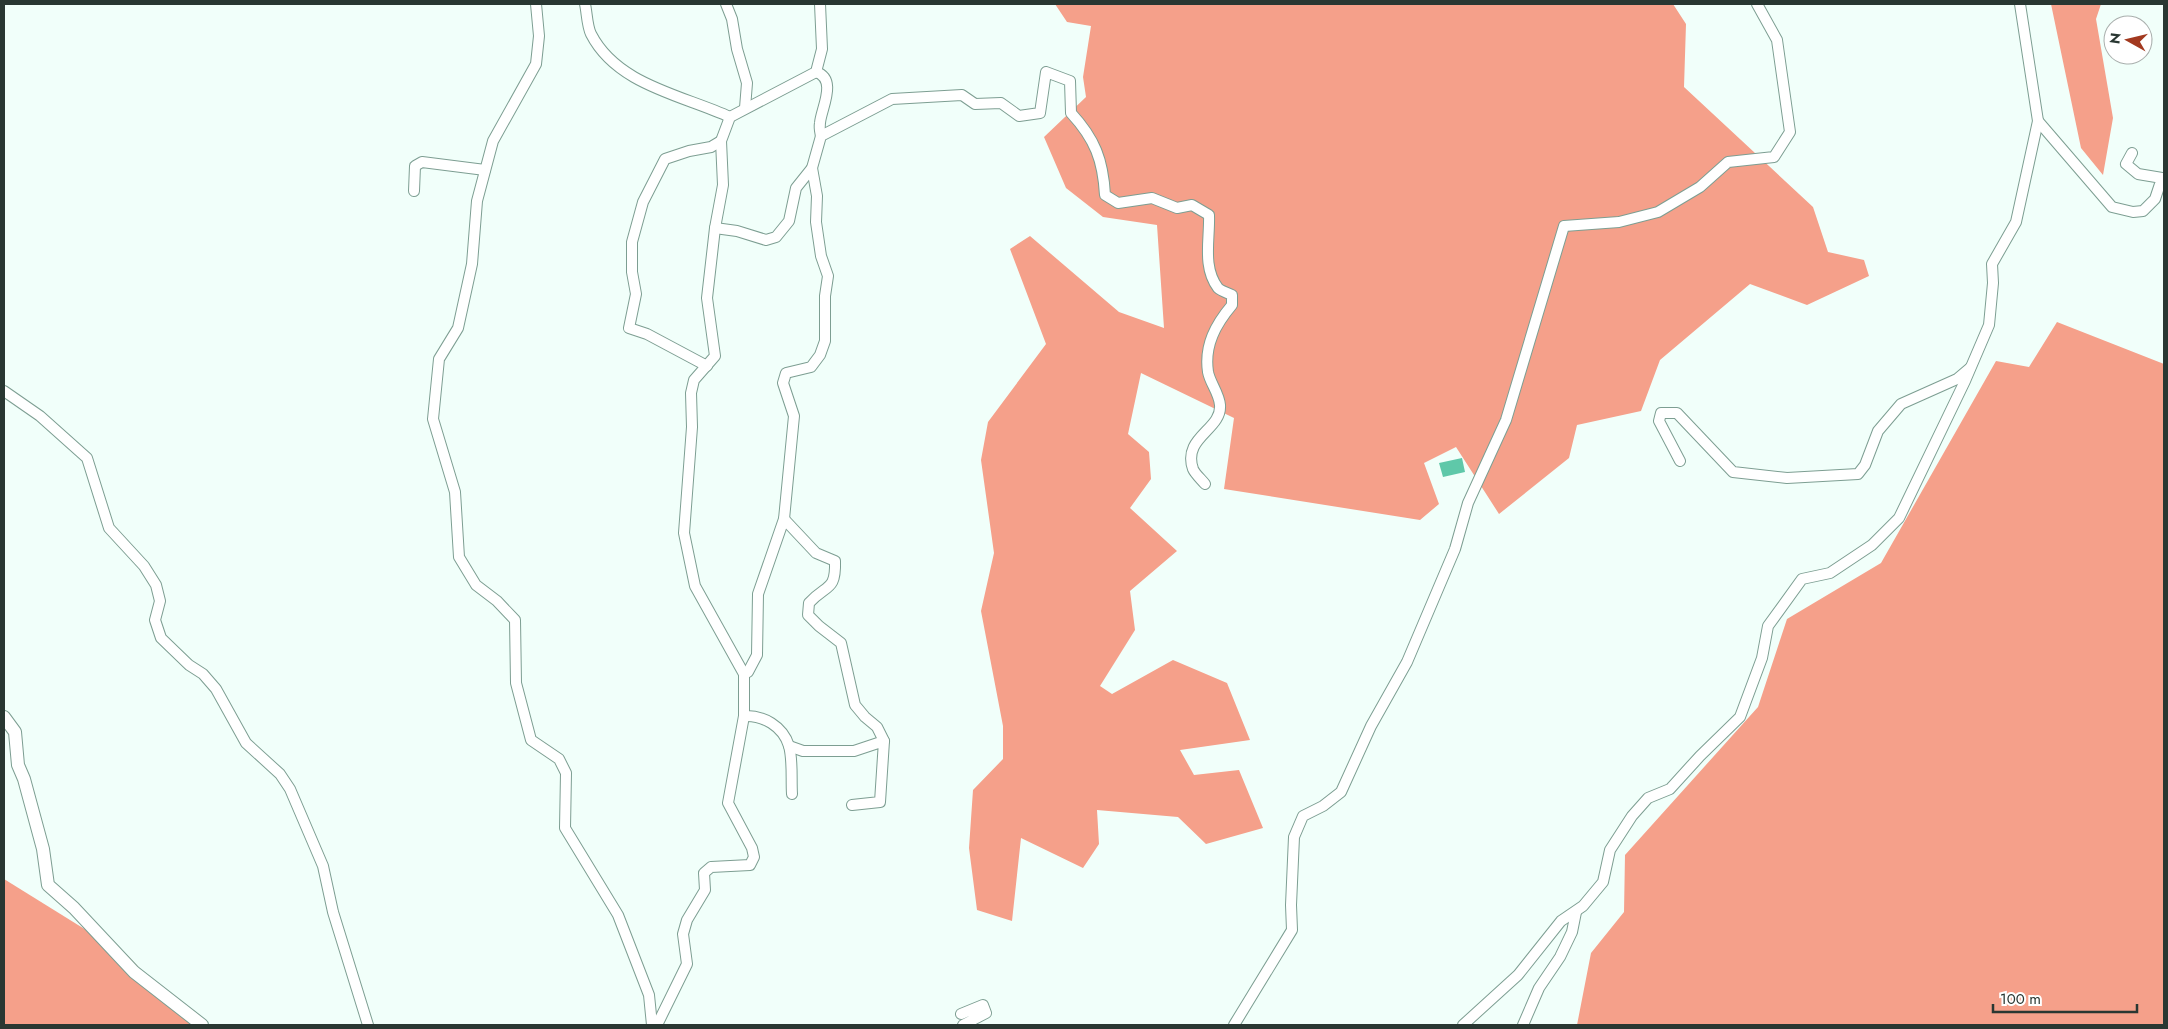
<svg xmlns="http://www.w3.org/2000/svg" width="2168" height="1029" viewBox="0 0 2168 1029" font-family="Jost,sans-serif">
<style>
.forest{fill:#f5a08a}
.water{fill:#5fc8a9}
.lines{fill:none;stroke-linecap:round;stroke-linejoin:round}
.minor-casing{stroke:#7d9e92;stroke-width:12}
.tertiary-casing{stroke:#7d9e92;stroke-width:14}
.minor{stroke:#fff;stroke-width:10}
.tertiary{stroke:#fff;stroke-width:12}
</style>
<rect width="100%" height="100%" fill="#f1fffa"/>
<g class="forest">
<polygon points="1055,4 1673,4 1686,24 1684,87 1813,207 1828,252 1864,260 1869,276 1807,305 1750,284 1660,360 1641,411 1577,425 1569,458 1499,514 1456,447 1424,463 1439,504 1420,520 1224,489 1234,418 1141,373 1128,434 1149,452 1151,479 1130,508 1177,551 1130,591 1135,630 1100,686 1112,694 1173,660 1227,683 1250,740 1180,750 1194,775 1239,770 1263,828 1206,844 1178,817 1097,810 1099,844 1083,868 1021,838 1012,921 977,910 969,848 973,790 1003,759 1003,726 981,611 994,553 981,460 988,422 1046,344 1010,249 1030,236 1119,312 1164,328 1157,225 1103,217 1066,188 1044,137 1086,97 1083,77 1091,26 1067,22"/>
<polygon points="2051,4 2101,4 2096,19 2113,118 2103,175 2081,148"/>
<polygon points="2057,322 2164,364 2164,1025 1577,1025 1591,953 1624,912 1625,855 1758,707 1787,619 1881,563 1996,361 2029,367"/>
<polygon points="4,879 128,956 194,1025 4,1025"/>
</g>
<polygon class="water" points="1462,458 1465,472 1443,477 1439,463"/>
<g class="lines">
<g class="minor-casing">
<g id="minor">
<polyline points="536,4 539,36 536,64 493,141 477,201 472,264 458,328 439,359 433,419 455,492 459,557 476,585 497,601 515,620 516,683 531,740 559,759 566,773 565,828 618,915 649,995 652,1025"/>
<path d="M585,4C587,13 587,26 591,34C617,85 682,95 730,117"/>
<polyline points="726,4 732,19 737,49 747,83 745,108"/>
<path d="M816,72C838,79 821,109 820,123C819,128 820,131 821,136"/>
<polyline points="2038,121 2112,207 2133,212 2143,211 2155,199 2162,178 2138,174 2126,164 2132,153"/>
<polyline points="414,191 415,166 422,162 485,170"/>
<path d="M715,228L737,231L766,240L776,237L789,221L796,188L812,168L821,136L892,99L962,95L975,104L1001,103L1019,116L1040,113L1046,72L1070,81L1071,113C1095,139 1103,160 1105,195L1118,203L1152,198L1177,208L1192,205L1209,215C1210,239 1202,267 1218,288C1221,291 1228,293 1232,295V305C1216,324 1204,345 1208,372C1210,383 1219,393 1220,405C1222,430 1182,437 1193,469C1195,474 1202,480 1205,484"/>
<polyline points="707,366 647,334 629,328 636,294 632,272 632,242 643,202 665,159 689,151 711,147 721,141"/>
<polyline points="4,391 40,416 87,458 109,528 144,566 156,585 160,601 155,620 161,638 189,665 203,674 216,689 246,743 280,774 290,789 323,866 333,912 368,1025"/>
<polyline points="1680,461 1659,421 1661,413 1677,413 1733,472 1787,478 1858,474 1865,465 1878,431 1901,404 1957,379 1970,368"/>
<path d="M784,519L816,553L835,561C836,592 826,584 809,603L808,615L819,626L841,643L855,705L865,717L877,727L884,741"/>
<polyline points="744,674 748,672 757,655 758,594 784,519 794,416 783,383 786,373 811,367 820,355 825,341 825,296 828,276 821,256 816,222 817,196 812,168"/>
<path d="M744,716C763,715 783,726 789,746C793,761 791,779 792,794"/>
<polyline points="789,746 803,751 854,751 884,741 880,802 852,805"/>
<polyline points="961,1014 983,1005 986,1013 963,1025"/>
<polyline points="657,1025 687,964 683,934 687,920 705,890 704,873 711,867 750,865 754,857 752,848 728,803 744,716 744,674 695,586 684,533 692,427 691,393 694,380 715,356 707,298 715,228 723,185 721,141 730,117 816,72 822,49 820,4"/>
<polyline points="1234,1025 1292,930 1291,905 1294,837 1303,816 1323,806 1341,792 1371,726 1407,662 1455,549 1468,503 1506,420 1564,226 1619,222 1658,212 1700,187 1728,162 1774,157 1790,132 1777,40 1757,4"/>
<polyline points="1463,1025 1518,975 1561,921 1583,906 1603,882 1610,850 1632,816 1648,798 1670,789 1700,756 1740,717 1762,658 1768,626 1802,579 1830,573 1872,545 1899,518 1965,381 1989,325 1993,283 1992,264 2016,222 2038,121 2020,4"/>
<polyline points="1523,1025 1539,988 1560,957 1572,932 1576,912"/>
</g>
</g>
<g class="tertiary-casing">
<polyline id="tertiary" points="4,717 15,732 18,765 24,779 43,849 48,885 74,908 134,972 202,1025"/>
</g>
<use href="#minor" class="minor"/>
<use href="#tertiary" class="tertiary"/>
</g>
<rect width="2168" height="1029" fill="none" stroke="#293732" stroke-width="10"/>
<g transform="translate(2128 40) rotate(278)"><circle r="24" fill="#ffffff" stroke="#a9afad"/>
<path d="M0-4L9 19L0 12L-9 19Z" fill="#a2391f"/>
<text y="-8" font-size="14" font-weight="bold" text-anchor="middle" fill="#293732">N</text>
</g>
<path d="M1993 1004v8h144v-8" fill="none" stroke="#293732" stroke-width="2.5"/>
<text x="2000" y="1004" font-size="15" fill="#293732" stroke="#ffffff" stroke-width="4" paint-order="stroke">100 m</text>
</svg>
